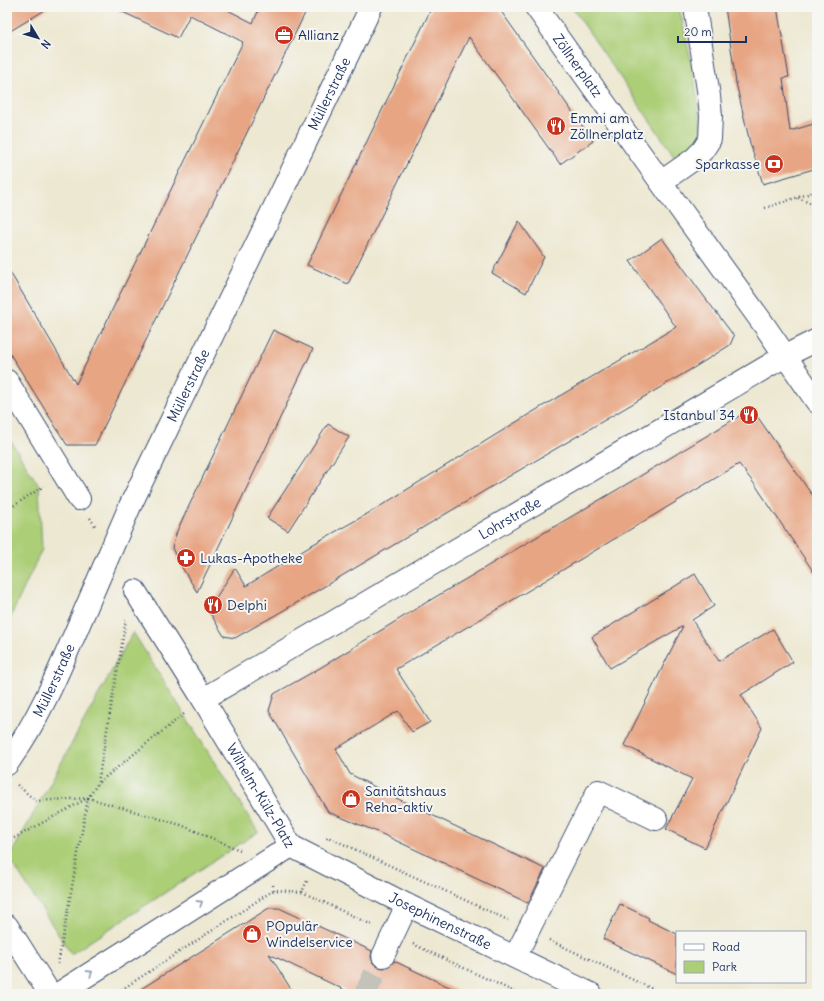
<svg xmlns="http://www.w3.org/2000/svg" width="824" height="1001" viewBox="0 0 824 1001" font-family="Delius,sans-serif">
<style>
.green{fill:#abce76;stroke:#637e6a}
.building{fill:#e7a583}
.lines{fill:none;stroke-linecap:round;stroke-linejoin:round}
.minor-tunnel{stroke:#c3c3ba;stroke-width:22;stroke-dasharray:22 11;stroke-linecap:butt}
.minor-casing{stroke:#3a4b6f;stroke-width:24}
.major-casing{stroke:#3a4b6f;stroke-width:24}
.path{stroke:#3a4b6f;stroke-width:2.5;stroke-dasharray:1 3;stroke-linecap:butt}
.minor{stroke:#fff;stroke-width:22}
.major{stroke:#fff;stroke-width:22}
.oneway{stroke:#8d97ae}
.labels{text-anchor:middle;stroke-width:4;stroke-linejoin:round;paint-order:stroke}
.poi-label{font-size:14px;fill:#1b2f5e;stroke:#f6f6f2;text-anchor:start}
.street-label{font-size:14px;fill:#1b2f5e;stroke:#f6f6f2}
</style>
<rect width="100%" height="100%" fill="#f6f6f2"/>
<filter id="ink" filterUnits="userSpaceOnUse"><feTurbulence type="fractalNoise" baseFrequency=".025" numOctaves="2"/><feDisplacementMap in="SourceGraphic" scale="8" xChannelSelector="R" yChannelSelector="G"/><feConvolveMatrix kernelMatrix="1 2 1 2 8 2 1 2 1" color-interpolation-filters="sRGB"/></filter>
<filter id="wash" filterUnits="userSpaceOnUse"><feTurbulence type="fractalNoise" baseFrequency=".012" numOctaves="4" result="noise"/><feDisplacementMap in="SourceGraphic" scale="16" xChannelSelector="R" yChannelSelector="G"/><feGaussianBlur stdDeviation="0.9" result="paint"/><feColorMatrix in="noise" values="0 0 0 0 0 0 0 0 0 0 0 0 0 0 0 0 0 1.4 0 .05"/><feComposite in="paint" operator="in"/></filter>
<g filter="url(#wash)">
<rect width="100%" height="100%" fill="#ede8d1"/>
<g class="green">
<polygon points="572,7 679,7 693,69 702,130 698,143 679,163"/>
<polygon points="7,435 39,486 42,549 7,625"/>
<polygon points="133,632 258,832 71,954 9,858"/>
</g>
<g id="blocks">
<g class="building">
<polygon points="7,7 50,7 7,33"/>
<polygon points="112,7 222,7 253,23 260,7 308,7 95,445 67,445 7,349 7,267 76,384 243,42 190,15 178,38"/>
<polygon points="432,7 498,7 593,141 560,164 469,37 348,284 307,265"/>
<polygon points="725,7 777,7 789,77 783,78 790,131 817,123 817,168 763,184 750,143 736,83"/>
<polygon points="519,221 544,257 526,293 492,273"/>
<polygon points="662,238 697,287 734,336 730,345 695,367 501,481 293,605 235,638 224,636 208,610 235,568 246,586 311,546 310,546 374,510 531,413 676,327 630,261"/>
<polygon points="273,330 313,349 197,592 178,561 172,548 177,531"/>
<polygon points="741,415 757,416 817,502 817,577 756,486 739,464 506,604 396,669 430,722 412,732 398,711 336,749 350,774 396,798 545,869 528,903 380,833 328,812 269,711 274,694 320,668 427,602 535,538 637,478"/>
<polygon points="328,424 349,437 288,531 267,518"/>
<polygon points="695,574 714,606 692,620 719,661 773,629 793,662 741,695 762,728 705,848 666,829 692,779 624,745 683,626 610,668 592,637"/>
<polygon points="620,904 649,918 648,920 677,934 677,974 603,939"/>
<polygon points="269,908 279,908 372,951 371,957 373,963 378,967 384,968 390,966 394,961 464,994 353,994 269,954 294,994 133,994"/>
</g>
</g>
</g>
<g filter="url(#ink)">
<use href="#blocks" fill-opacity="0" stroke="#3a4b6f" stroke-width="1"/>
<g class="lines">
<polyline class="minor-tunnel" points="365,994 383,956"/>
<g class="minor-casing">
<g id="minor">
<polyline points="661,182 694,159 703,150 710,139 711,116 709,96 695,7"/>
<polyline points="7,381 79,499"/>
<path id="s1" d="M135,591L203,699L291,846"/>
<path id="s2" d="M203,699L785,356L817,340"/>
<path id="s3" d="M291,846L407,905L591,994"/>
<polyline points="383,956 407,905"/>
<polyline points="515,957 598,791 656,819"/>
<polyline points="58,994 291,846"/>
</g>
</g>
<g class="major-casing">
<g id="major">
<path id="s4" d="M536,7L665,188L762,322L817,402"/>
<path id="s5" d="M7,764C37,722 57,676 77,629C95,588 112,547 130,506L371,7"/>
<polyline points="7,926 50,994"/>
</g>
</g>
<g class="path">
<polyline points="798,198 817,206"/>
<polyline points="765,208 817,191"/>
<polyline points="7,510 44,486"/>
<polyline points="90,518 96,527"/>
<polyline points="98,782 126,620"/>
<polyline points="88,798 181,825 242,851"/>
<polyline points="327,839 328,837 508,920"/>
<polyline points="7,842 88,798 36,801 16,784"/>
<polyline points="273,885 274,890 302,892 308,879"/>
<polyline points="302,892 374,926"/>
<polyline points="549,940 663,994"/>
<polyline points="413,944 519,994"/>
<polyline points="58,964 88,798 98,783 185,713"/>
<polyline points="115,994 274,890"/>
</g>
<use href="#minor" class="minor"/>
<use href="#major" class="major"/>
</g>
<defs><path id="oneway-chevron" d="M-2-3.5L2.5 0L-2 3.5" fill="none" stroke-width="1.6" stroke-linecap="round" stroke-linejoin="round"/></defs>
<g class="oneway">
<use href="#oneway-chevron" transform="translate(200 903) rotate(-33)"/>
<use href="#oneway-chevron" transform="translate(90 973) rotate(-33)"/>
</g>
</g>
<defs>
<g id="office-disc" transform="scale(1)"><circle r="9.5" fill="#c8321e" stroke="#f6f6f2"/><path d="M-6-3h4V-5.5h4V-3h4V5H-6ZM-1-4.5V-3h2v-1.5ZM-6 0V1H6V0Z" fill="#fff"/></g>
<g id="restaurant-disc" transform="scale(1)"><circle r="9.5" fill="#c8321e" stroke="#f6f6f2"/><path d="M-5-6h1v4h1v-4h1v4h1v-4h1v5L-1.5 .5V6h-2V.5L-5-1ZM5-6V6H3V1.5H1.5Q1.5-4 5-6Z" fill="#fff"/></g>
<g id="bank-disc" transform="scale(1)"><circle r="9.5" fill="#c8321e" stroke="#f6f6f2"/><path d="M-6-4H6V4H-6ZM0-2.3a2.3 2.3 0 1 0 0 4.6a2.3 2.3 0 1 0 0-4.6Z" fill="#fff"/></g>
<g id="pharmacy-disc" transform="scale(1)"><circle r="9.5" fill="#c8321e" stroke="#f6f6f2"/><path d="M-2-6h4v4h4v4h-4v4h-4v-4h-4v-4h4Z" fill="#fff"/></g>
<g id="shop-disc" transform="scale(1)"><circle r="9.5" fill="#c8321e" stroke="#f6f6f2"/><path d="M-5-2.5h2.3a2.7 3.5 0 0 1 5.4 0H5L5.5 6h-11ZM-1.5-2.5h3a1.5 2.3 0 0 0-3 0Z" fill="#fff"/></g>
</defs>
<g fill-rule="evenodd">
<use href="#office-disc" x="284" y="35"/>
<use href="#restaurant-disc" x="556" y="126"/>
<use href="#bank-disc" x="774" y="164"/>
<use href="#restaurant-disc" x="749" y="415"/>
<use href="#pharmacy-disc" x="186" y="558"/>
<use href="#restaurant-disc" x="213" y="605"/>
<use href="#shop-disc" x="351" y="799"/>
<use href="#shop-disc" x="252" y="934"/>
</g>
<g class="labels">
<g class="poi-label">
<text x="298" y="40">Allianz</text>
<text x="570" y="123">Emmi am<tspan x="570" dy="16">Zöllnerplatz</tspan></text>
<text x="760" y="169" text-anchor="end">Sparkasse</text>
<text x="735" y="420" text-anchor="end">Istanbul 34</text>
<text x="200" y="563">Lukas-Apotheke</text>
<text x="227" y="610">Delphi</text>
<text x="365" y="796">Sanitätshaus<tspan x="365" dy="16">Reha-aktiv</tspan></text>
<text x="266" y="931">POpulär<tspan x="266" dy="16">Windelservice</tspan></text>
</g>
<g class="street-label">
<text dy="5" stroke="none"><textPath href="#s4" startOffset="72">Zöllnerplatz</textPath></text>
<text dy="5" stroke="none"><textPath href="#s5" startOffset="744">Müllerstraße</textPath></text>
<text dy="5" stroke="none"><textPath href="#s5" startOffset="420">Müllerstraße</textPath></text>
<text dy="5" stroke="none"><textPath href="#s2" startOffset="356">Lohrstraße</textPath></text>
<text dy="5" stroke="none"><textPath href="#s5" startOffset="96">Müllerstraße</textPath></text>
<text dy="5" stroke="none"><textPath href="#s1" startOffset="240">Wilhelm-Külz-Platz</textPath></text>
<text dy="5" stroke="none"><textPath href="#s3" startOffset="167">Josephinenstraße</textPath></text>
</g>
</g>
<rect width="824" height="1001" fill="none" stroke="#f6f6f2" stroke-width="24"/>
<rect x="676" y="931" width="130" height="52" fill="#f6f6f2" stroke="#9ea6b7"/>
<rect x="684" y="944" width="20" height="6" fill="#ffffff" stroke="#9ea6b7"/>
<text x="712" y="951" font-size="12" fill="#1b2f5e">Road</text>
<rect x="684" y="961" width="20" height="12" fill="#abce76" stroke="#9ea6b7"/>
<text x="712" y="971" font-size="12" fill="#1b2f5e">Park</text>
<g transform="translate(38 38) rotate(128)" stroke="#f6f6f2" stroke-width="3" paint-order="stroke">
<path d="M0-3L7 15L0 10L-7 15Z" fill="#1b2f5e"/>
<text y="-6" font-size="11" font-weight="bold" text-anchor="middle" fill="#1b2f5e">N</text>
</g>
<path d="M678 36v6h68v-6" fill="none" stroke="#1b2f5e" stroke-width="2"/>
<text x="684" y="36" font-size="12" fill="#1b2f5e" stroke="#f6f6f2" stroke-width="3" paint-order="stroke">20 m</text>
</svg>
